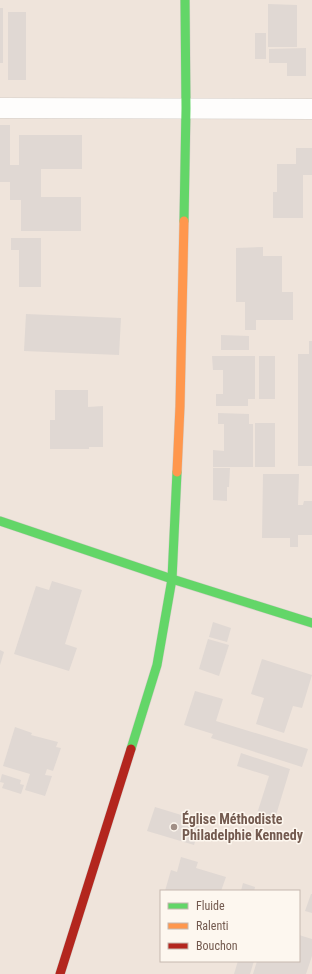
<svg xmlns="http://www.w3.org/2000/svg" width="312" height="974" viewBox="0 0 312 974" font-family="'Roboto Condensed',sans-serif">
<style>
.residential{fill:#efe4db;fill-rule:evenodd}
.building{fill:#e0d8d3}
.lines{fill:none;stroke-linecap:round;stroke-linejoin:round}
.street-casing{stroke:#d4cec8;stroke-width:21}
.fast-casing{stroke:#d4cec8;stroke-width:10}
.slow-casing{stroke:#d4cec8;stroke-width:10}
.jam-casing{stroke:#d4cec8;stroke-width:10}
.street{stroke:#fefdfc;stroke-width:20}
.fast{stroke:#63d668;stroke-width:9}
.slow{stroke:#ff974d;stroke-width:9}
.jam{stroke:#b3261e;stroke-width:9}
.poi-dot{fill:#a18f86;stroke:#fdf7ef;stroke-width:1.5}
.labels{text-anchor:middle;stroke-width:3;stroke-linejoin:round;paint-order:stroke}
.poi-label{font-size:14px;font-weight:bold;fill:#735a4f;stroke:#fdf7ef;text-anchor:start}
</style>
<rect width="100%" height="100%" fill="#f7f2ed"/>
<path class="residential" d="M0,0H312V974H0ZM161,891H299V961H161Z"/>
<g class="building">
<polygon points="268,4 297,5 297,47 268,47"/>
<rect x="0" y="8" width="3" height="55"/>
<rect x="8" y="12" width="18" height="68"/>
<rect x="255" y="33" width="11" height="26"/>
<polygon points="306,48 306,76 287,76 287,63 269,63 269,49"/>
<polygon points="0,125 10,125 10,165 19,165 19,135 82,135 82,169 41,169 41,197 81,197 81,231 21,231 21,200 10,200 10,182 0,182"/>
<polygon points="296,148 312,148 312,175 303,175 303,218 273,218 273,192 277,192 277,164 296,164"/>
<polygon points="11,238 41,238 41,287 19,287 19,250 11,250"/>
<polygon points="263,247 263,256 282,256 282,292 293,292 293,320 256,320 256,330 245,330 245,302 236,302 236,248"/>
<polygon points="26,314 121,318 119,355 24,351"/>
<polygon points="221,335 249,336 249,350 221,350"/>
<polygon points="309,341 312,341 312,466 298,466 298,354 309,354"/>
<polygon points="212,356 255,356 255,399 248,399 248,406 216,406 216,394 223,394 223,370 213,370"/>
<rect x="259" y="356" width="16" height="43"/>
<polygon points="55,390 88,390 88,407 103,406 103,447 89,447 89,449 50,449 50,420 55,420"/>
<polygon points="218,413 249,414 249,424 253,424 253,467 213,467 213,450 224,451 224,424 218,424"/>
<rect x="255" y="423" width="20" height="44"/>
<polygon points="213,468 230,468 229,487 227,487 227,501 213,500"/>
<polygon points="263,474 299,474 298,505 303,505 304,501 312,501 312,535 298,535 298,547 290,547 290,538 262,538"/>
<polygon points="52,581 82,590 65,644 77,648 69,671 14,654 36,586 49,590"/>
<polygon points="213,622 231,628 227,642 209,637"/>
<polygon points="208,639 229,645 219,676 199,669"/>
<polygon points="0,650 4,652 0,665"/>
<polygon points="262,659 312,675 302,708 293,706 284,733 256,724 264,698 251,694"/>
<polygon points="195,691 223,699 216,721 308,749 302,767 211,738 213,734 184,725"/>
<polygon points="15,727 32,733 31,735 58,742 56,747 61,748 53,771 47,769 45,775 52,776 45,796 25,790 30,774 3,766"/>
<polygon points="241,753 290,769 273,825 255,820 269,776 237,766"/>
<polygon points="2,774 21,780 20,784 24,785 21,794 2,788 4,783 0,782"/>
<polygon points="155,807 201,821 194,845 147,831"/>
<polygon points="181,857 198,862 196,868 226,877 221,891 165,891 171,870 177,872"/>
<polygon points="243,883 255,887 254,891 241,891"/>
<polygon points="311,894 312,894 312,913 305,911"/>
<polygon points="299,935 312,939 312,956 306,974 253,974 257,961 299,961"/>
<polygon points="238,961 254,961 250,974 234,974"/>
</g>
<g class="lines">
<g class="street-casing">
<polyline id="street" points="0,108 312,109"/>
</g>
<g class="fast-casing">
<g id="fast">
<polyline points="184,221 186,108 185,0"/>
<polyline points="0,521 172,579 312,623"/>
<polyline points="131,749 157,665 172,579 177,472"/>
</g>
</g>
<g class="slow-casing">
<polyline id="slow" points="177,472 180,406 184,221"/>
</g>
<g class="jam-casing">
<polyline id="jam" points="60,974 131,749"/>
</g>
<use href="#street" class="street"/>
<use href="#fast" class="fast"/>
<use href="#slow" class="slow"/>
<use href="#jam" class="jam"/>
</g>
<circle class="poi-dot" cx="174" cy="827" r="4"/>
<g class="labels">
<g class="poi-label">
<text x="182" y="824">Église Méthodiste<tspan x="182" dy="16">Philadelphie Kennedy</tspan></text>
</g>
</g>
<rect x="160" y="890" width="140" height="72" fill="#fdf7ef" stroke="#c6b8af"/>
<rect x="168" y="903" width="20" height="6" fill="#63d668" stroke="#c6b8af"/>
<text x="196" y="910" font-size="12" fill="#735a4f">Fluide</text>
<rect x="168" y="923" width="20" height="6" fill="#ff974d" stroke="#c6b8af"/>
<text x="196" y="930" font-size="12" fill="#735a4f">Ralenti</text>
<rect x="168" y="943" width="20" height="6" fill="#b3261e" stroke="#c6b8af"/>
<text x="196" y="950" font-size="12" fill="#735a4f">Bouchon</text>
</svg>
